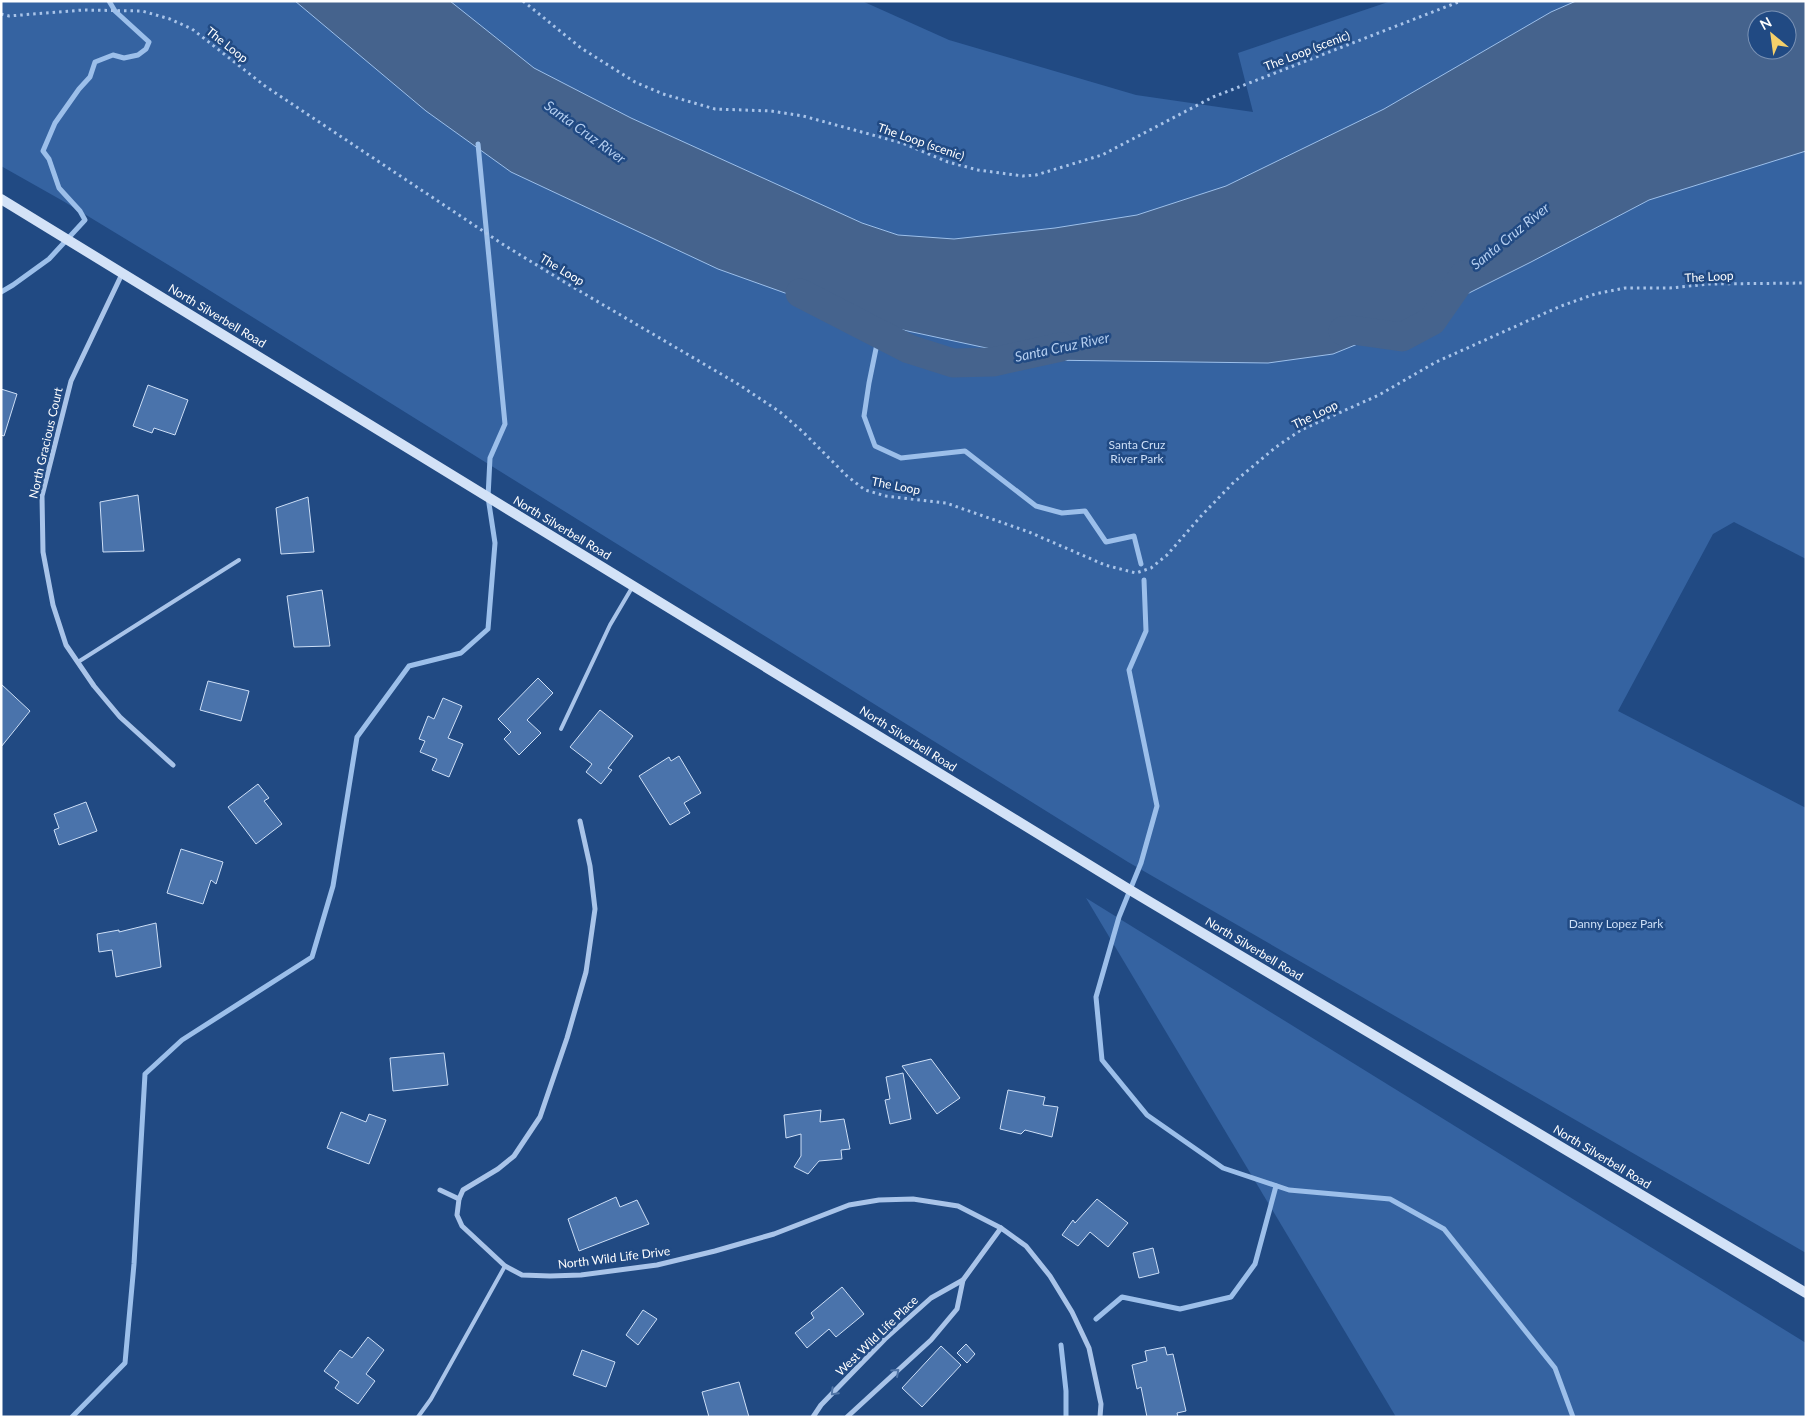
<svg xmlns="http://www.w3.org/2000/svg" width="1807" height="1418" viewBox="0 0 1807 1418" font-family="Lato,sans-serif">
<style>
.green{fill:#3563a1;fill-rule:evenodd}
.water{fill:#45638d;stroke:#9cbfea;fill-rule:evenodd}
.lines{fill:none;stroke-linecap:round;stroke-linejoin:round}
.stream{stroke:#9cbfea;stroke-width:5}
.river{stroke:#45638d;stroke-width:29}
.building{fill:#4a73ab;stroke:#cddff7}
.path{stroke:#a9c4e9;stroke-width:3;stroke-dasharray:2.5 4;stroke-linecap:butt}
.service{stroke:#a9c4e9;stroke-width:4}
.minor{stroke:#a9c4e9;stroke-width:5}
.secondary{stroke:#d3e2f7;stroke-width:10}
.oneway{stroke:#5175a7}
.labels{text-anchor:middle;stroke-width:5;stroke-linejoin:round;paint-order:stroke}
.street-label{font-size:12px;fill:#fff;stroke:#214a83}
.park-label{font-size:12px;fill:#cddff7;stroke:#214a83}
.water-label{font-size:14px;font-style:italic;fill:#b4cef0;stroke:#214a83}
</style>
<rect width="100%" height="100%" fill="#214a83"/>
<g class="green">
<path d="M1,1H862L949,40L1136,95L1253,112L1238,53L1391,1H1806V559L1734,522L1713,534L1618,711L1806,808V1253L1128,862L180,272L63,201L1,166ZM1757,20H1787V50H1757Z"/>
<polygon points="1086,898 1806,1343 1806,1417 1396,1417"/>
</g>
<path class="water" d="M295,1H450L534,68L631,118L862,223L898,235L954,239L1055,228L1137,215L1226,186L1384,109L1551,12L1576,1H1806V151L1649,200L1531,262L1407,324L1333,354L1268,363L1042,360L866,322L718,269L511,172L426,111ZM1757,20H1787V50H1757Z"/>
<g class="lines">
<g class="stream">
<polyline points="1,292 13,285 49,259 85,220 80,211 59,188 49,159 43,151 55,123 79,89 90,77 95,62 113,55 124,58 138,55 146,49 149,42 115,11 109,1"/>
<polyline points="879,334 869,383 864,416 875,446 901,458 965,451 1036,506 1062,513 1085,511 1106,542 1134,536 1141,564"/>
<polyline points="1144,580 1146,631 1129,670 1157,806 1141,863 1119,917 1096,997 1102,1060 1147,1115 1223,1168 1289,1190 1390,1199 1444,1229 1555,1368 1573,1417"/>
<polyline points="1096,1319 1122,1297 1180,1309 1231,1297 1255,1264 1276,1186"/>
<polyline points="1061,1345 1066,1391 1066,1417"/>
<polyline points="72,1417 125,1363 134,1264 145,1074 182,1040 312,957 333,886 357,737 409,666 461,653 488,629 495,543 488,497 490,458 505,424 478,144"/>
</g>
<g class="river">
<polyline points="800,293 909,349 953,363 993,362 1061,347"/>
<polyline points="1343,331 1352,330 1402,337 1432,321 1464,275"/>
</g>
</g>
<g class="building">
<polygon points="148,385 188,400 175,435 154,428 152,433 133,426"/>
<polygon points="1,389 17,394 4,436 1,435"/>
<polygon points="138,495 144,551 103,552 100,502"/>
<polygon points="308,497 314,552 281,554 276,508"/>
<polygon points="322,590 330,646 294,647 287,596"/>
<polygon points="538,678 553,693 527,720 541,733 519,755 504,739 511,732 498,719"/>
<polygon points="208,681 249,691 241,721 200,710"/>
<polygon points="1,684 30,711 1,747"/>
<polygon points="443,698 462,706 448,738 463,744 449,777 432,770 437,759 420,752 425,741 419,739 428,716 434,719"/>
<polygon points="600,710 633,736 608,768 612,770 601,784 586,772 592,764 570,747"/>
<polygon points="679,756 701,793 684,803 690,813 670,825 639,776 669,757 671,761"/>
<polygon points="258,784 269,798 264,801 282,824 256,844 228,807"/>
<polygon points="86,802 97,831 59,845 54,830 59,828 54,814"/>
<polygon points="181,849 223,862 216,884 211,880 203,904 167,893"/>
<polygon points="156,923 161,967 116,977 112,950 99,952 97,934 119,930 119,932"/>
<polygon points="444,1053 448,1085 393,1091 390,1058"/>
<polygon points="931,1059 960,1098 937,1114 902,1066"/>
<polygon points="903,1073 911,1119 890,1124 885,1100 890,1099 886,1077"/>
<polygon points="1008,1090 1045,1097 1043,1105 1058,1107 1052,1137 1025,1130 1021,1134 1000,1129"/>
<polygon points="821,1110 820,1122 844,1119 850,1149 841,1150 842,1159 819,1161 808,1174 794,1167 801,1156 801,1134 786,1138 784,1115"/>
<polygon points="341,1112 366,1122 369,1114 386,1120 369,1164 327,1148"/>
<polygon points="616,1197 620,1207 637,1200 649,1224 579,1251 568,1219"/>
<polygon points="1097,1199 1128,1223 1108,1247 1090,1232 1078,1246 1062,1235 1073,1220 1075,1223"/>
<polygon points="1153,1248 1159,1273 1139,1278 1133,1253"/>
<polygon points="842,1287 864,1314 836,1337 829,1329 807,1348 795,1333 814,1318 811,1313"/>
<polygon points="643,1310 657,1319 638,1345 626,1335"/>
<polygon points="368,1337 384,1350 366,1374 375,1381 358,1404 335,1388 339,1382 324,1371 340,1350 352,1358"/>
<polygon points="966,1344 975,1354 967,1363 957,1353"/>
<polygon points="941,1346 961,1365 922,1407 902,1388"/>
<polygon points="1165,1347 1167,1355 1173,1354 1186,1411 1177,1413 1178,1417 1147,1417 1141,1387 1137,1389 1132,1365 1147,1361 1145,1351"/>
<polygon points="582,1350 615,1362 606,1387 573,1375"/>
<polygon points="739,1382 749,1417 709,1417 702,1392"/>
</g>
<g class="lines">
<g class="path">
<polyline points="523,1 581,48 635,82 663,94 715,109 771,111 803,116 902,143 948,162 978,170 1023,176 1036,175 1102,155 1213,97 1461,1"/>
<polyline points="1,14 9,16 83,10 142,11 170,19 192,29 265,86 504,245 566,283 738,384 780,412 803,432 847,476 865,490 886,496 946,503 1029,532 1105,565 1136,573 1151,568 1167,555 1202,515 1234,482 1276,447 1301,430 1379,395 1436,362 1561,306 1595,294 1625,288 1670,288 1709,284 1806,283"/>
</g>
<g class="service">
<polyline points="78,662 239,560"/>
<polyline points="561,729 610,625 633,586"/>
<polyline points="418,1417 431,1399 505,1266"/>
</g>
<g class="minor">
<polyline points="122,274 71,381 42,496 43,552 53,605 66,645 94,686 120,717 173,765"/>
<polyline points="580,821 590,866 595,909 586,972 567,1038 540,1117 514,1156 498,1169 463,1190 459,1199 457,1215 462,1226 505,1266 522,1275 550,1276 581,1275 657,1265 715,1251 774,1234 849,1205 879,1200 913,1199 958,1206 1001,1228 1026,1246 1050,1276 1072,1312 1089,1348 1101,1404 1100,1417"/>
<polyline points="440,1190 459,1199"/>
<polyline points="813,1417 821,1405 885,1339 931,1298 963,1280"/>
<polyline points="847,1417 931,1340 957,1309 963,1280 1001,1228"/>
</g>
<polyline class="secondary" points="1,199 1130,890 1806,1293"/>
</g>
<defs><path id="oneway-chevron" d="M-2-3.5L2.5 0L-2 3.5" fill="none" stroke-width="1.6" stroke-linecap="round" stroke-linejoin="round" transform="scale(1.25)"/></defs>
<g class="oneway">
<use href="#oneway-chevron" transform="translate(896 1372) rotate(-42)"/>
<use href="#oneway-chevron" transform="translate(834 1392) rotate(134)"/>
</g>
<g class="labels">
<g class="street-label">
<text transform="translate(227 45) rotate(38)" y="4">The Loop</text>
<text transform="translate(1307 51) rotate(-21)" y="4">The Loop (scenic)</text>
<text transform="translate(921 142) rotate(19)" y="4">The Loop (scenic)</text>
<text transform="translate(562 270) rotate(31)" y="4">The Loop</text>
<text transform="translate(1709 277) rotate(-3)" y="4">The Loop</text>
<text transform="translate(217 316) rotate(31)" y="4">North Silverbell Road</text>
<text transform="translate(1315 415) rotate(-26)" y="4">The Loop</text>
<text transform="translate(46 443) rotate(-77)" y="4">North Gracious Court</text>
<text transform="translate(896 486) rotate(11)" y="4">The Loop</text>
<text transform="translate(562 528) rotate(31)" y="4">North Silverbell Road</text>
<text transform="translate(908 739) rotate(32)" y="4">North Silverbell Road</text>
<text transform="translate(1254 949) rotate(31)" y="4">North Silverbell Road</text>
<text transform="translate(1602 1157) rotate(31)" y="4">North Silverbell Road</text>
<text transform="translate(614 1258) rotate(-7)" y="4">North Wild Life Drive</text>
<text transform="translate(877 1336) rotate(-44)" y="4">West Wild Life Place</text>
</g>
<g class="park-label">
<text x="1137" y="449">Santa Cruz<tspan x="1137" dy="14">River Park</tspan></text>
<text x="1616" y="928">Danny Lopez Park</text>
</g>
<g class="water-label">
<text transform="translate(585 132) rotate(36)" y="5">Santa Cruz River</text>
<text transform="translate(1510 236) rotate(-39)" y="5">Santa Cruz River</text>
<text transform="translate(1062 347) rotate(-12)" y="5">Santa Cruz River</text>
</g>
</g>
<rect width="1807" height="1418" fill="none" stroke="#ffffff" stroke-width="5"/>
<g transform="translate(1772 35) rotate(331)"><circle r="24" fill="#214a83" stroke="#7a92b5"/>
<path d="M0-4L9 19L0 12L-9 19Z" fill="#f5d06a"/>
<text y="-8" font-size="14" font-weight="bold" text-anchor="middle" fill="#ffffff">N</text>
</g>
</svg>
